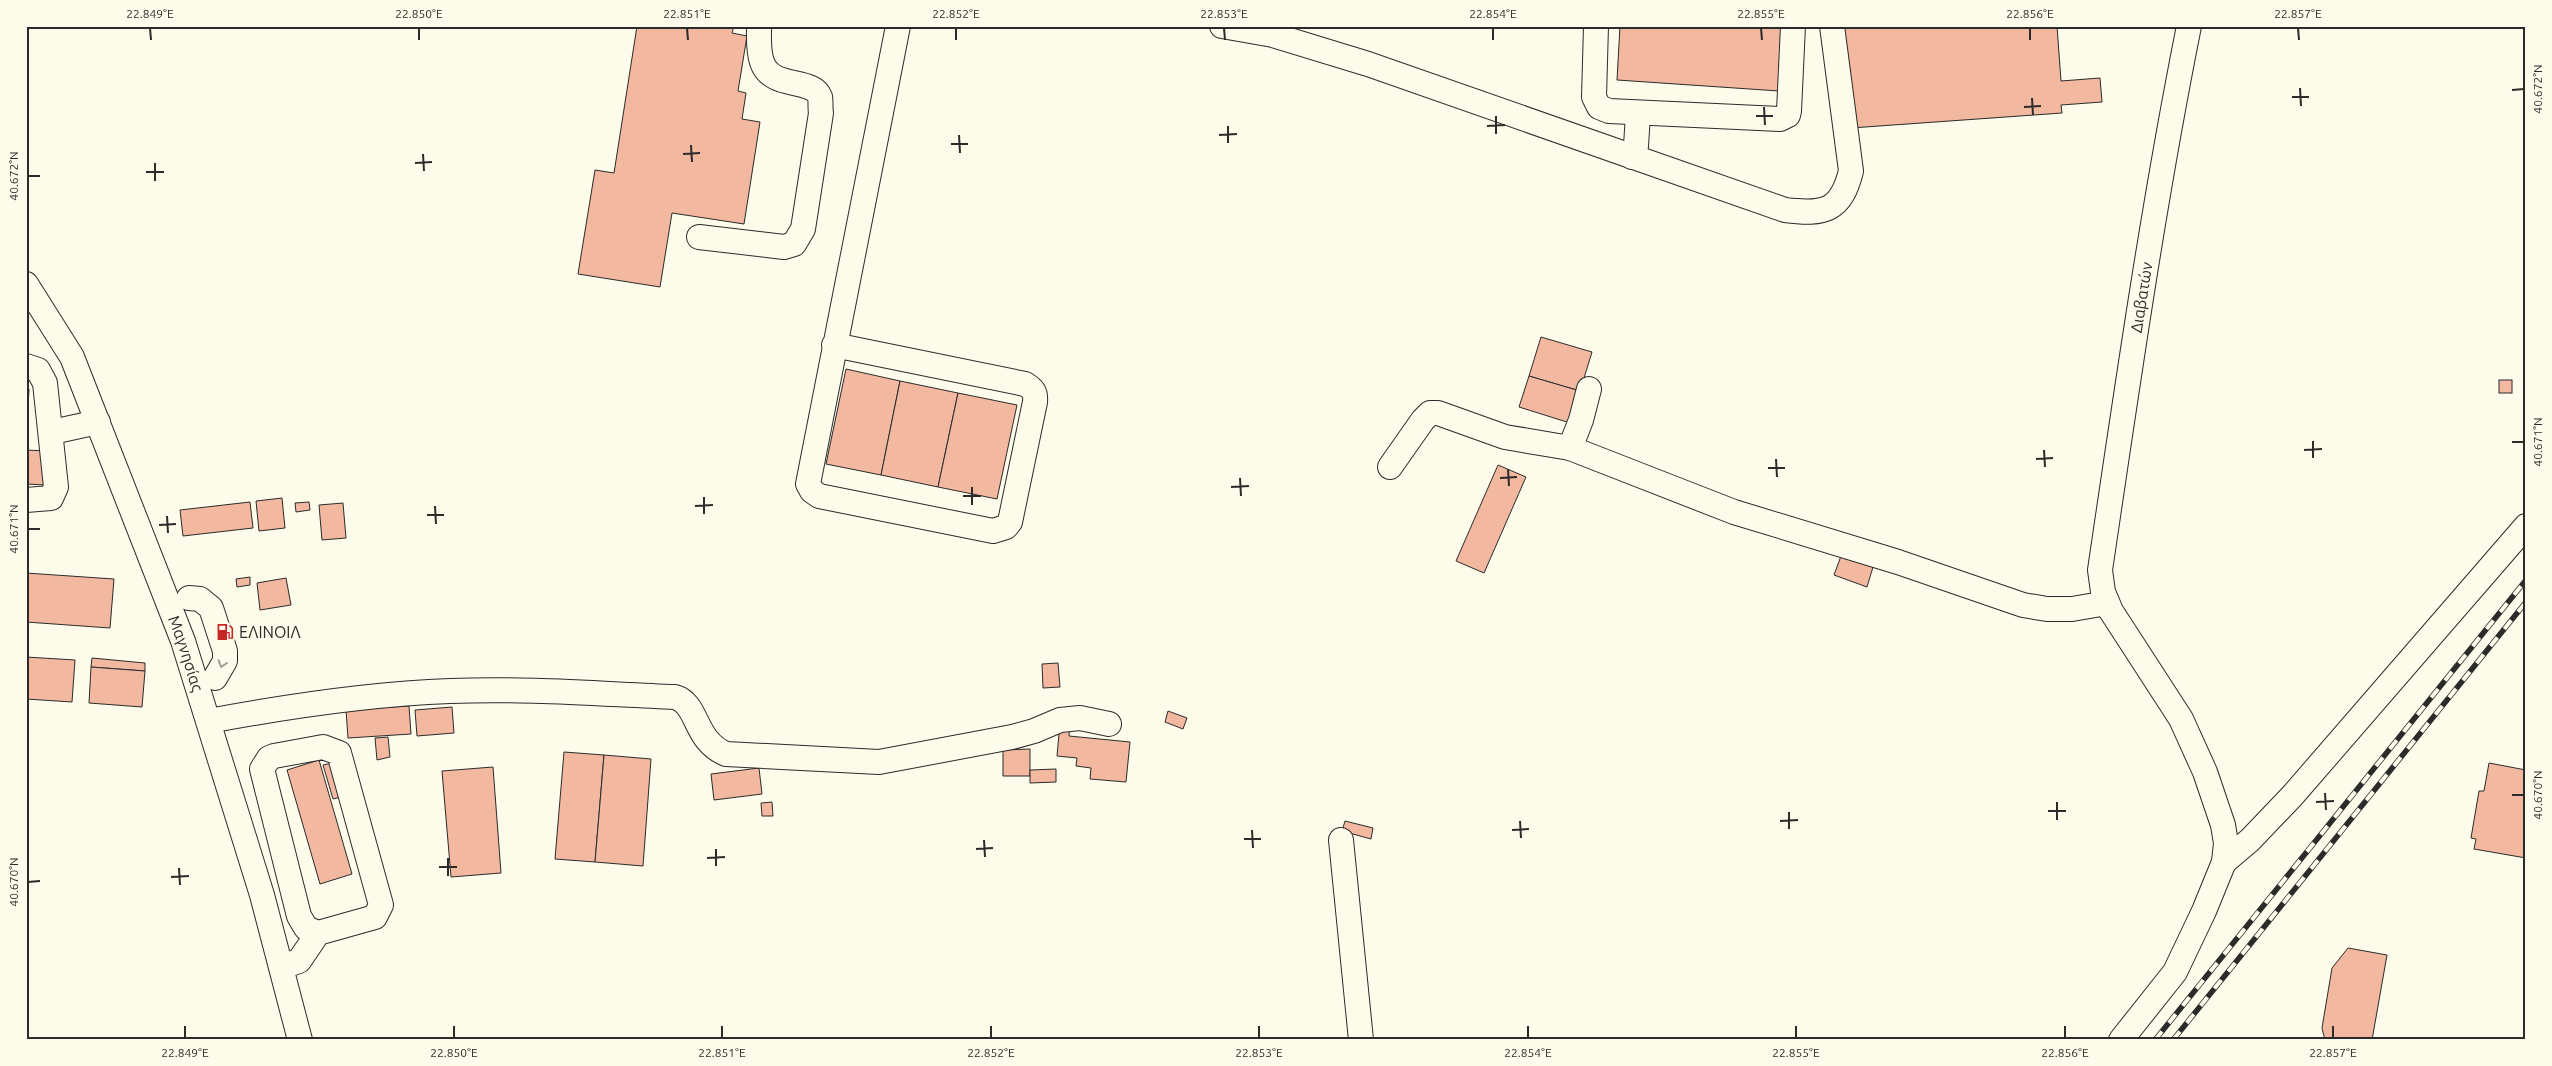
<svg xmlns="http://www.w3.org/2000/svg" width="2552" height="1066" viewBox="0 0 2552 1066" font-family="Ubuntu,sans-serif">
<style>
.building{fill:#f2b8a0;stroke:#2b2b2b}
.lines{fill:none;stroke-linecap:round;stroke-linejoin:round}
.minor-casing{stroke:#2b2b2b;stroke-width:26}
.minor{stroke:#fdfbea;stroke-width:24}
.rail-casing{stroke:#2b2b2b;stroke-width:5.5}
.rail{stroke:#fdfbea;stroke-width:4;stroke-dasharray:11;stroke-linecap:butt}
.oneway{stroke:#9e9d94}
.ticks{fill:none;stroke:#2b2b2b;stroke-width:2}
.labels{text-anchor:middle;stroke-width:4;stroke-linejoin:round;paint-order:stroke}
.street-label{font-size:16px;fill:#2b2b2b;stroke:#fdfbea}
.poi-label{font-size:16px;fill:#2b2b2b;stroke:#fdfbea;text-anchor:start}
.neatline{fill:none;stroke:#2b2b2b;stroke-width:2}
.ticks-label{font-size:12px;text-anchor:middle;fill:#2b2b2b}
</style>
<rect width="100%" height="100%" fill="#fdfbea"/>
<g class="building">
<polygon points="637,26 734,26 732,33 747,36 738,91 746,93 742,119 760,122 744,224 672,213 660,287 578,274 595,170 614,173"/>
<polygon points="1620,26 1783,26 1779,91 1617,80"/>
<polygon points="1842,26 2057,26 2061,81 2100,78 2102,102 2061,105 2062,113 1851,128"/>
<polygon points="1541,337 1592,352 1580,391 1529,376"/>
<polygon points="846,369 900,381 881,475 826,464"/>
<polygon points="1529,376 1580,391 1570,423 1519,407"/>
<rect x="2499" y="380" width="13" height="13"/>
<polygon points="900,381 958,393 938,487 881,475"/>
<polygon points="26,389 29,389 26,446"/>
<polygon points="958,393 1017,405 997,499 938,487"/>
<polygon points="26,450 48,451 46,485 26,484"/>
<polygon points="1498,465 1526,477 1484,573 1456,561"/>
<polygon points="282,498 285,528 259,531 256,501"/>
<polygon points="250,502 253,528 183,536 180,510"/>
<polygon points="309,502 310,510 296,512 295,503"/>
<polygon points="343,503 346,538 322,540 319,505"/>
<polygon points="1841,556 1873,567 1867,587 1834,575"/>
<polygon points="26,573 114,579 110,628 26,622"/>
<polygon points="250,577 250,585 237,587 236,579"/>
<polygon points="286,578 291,605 260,610 257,583"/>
<polygon points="26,657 75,660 72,702 26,699"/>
<polygon points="92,658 145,663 145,671 91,667"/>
<polygon points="1058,663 1060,687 1043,688 1042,664"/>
<polygon points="91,667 145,671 142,707 89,703"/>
<polygon points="409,706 411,734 348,738 346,710"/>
<polygon points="452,707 454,733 417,736 415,710"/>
<polygon points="1168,711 1187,718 1183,729 1165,722"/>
<polygon points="1060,723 1070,724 1069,736 1130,742 1126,782 1090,779 1091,768 1076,766 1077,758 1057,756"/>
<polygon points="388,737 390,757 377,760 375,738"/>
<polygon points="1030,749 1030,776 1003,776 1003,750"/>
<polygon points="564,752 604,755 595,862 555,859"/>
<polygon points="604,755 651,759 643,866 595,862"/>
<polygon points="319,760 352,874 320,884 287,770"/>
<polygon points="332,763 341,797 333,799 323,765"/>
<polygon points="2489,763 2526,770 2526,858 2474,849 2476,839 2471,838 2479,791 2484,791"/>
<polygon points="493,767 501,873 451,877 442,771"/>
<polygon points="759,768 762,794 714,800 711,774"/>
<polygon points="1056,769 1056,782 1030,783 1030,770"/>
<polygon points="772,802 773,816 762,816 761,803"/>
<polygon points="1345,821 1373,828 1371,839 1342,831"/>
<polygon points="2348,948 2387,955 2372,1040 2325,1040 2322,1028 2332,968"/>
</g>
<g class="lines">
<g class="minor-casing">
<g id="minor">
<path d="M1222,26L1273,35L1368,64L1785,210C1825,215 1841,211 1851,171L1832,26"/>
<polyline points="1596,26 1594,97 1599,107 1609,111 1780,119 1788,115 1789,111 1793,26"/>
<polyline points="1632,157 1636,146 1638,114"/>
<path d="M699,237L784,247L794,244L803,229L821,113C820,108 821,101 820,97C813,77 771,90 762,62C758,51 759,37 759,26"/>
<path id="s1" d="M26,284L72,357L183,641L262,895L300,1040"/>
<path d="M834,345L1025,384C1033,389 1036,392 1035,402L1010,522L1006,527L993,531L819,496L812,491L808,484L898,26"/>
<polyline points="26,366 38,370 45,383 56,487 51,498 26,500"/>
<polyline points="52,432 98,422"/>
<polyline points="1570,448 1581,420 1589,389"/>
<polyline points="1390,467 1423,420 1430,413 1438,413 1505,437 1570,448 1734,512 1898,562 2023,605 2047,609 2072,609 2107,603"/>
<polyline points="189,598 200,599 211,608 225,651 225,661 215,678"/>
<path d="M209,721C289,706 369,694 450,691C525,688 600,694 675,697C699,704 693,740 726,754L879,762L1012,737L1034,731L1060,720L1080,718L1109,724"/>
<polyline points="1341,840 1361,1040"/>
<polyline points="2224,862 2250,840 2293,795 2526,526"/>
<polyline points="281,967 299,961 318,933 306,928 299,916 262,769 269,758 274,756 323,747 339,753 381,905 375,917 318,933"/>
<path id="s2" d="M2121,1040L2175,972L2204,911L2224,862L2226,843L2223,825L2205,772L2181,719L2111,611L2103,592L2100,570C2127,388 2153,206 2189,26"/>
</g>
</g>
<use href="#minor" class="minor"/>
<g class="rail-casing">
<g id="rail">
<polyline points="2155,1040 2526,580"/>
<polyline points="2173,1040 2526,602"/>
</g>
</g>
<use href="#rail" class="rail"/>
</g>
<defs><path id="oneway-chevron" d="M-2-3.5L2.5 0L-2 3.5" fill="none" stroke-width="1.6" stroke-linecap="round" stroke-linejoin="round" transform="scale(1.25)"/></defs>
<use class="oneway" href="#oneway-chevron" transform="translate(222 664) rotate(108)"/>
<path class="ticks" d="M150,28L151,40M419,28V40M687,28L688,40M956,28V40M1224,28L1225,40M1493,28V40M1761,28L1762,40M2030,28V40M2298,28L2299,40M2300,88L2301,106M2512,90L2524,89M2292,97H2309M2032,98L2033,115M1764,107L1765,125M2024,107L2041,106M1496,116V134M1756,116H1773M1228,126V143M1487,126L1505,125M959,135L960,153M1219,135L1237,134M951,144H968M691,145L692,162M423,154L424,171M683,154L700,153M155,163V181M415,163L432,162M146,172H164M28,176H40M2313,441V458M2512,442H2524M2044,450L2045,467M2304,450L2322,449M1776,459L1777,477M2036,459L2053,458M1768,468H1785M1508,469L1509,486M1240,478L1241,496M1500,478L1517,477M972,487V505M1231,487L1249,486M963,496H981M704,497V514M435,506L436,524M695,506L713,505M427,515H444M167,516L168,533M159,525L176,524M28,529H40M2325,793L2326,810M2512,795H2524M2057,802V820M2316,802L2334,801M2048,811H2066M1789,812V829M1520,821L1521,838M1780,821L1798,820M1252,830L1253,848M1512,830L1529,829M1244,839H1261M984,840L985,857M716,849V866M976,849L993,848M448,858V876M707,858L725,857M439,867H457M179,868L180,885M171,877L189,876M28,882L40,881M185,1026V1038M454,1026V1038M722,1026V1038M991,1026V1038M1259,1026V1038M1528,1026V1038M1796,1026V1038M2065,1026V1038M2333,1026V1038"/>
<defs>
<g id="fuel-bare" transform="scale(1.35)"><path d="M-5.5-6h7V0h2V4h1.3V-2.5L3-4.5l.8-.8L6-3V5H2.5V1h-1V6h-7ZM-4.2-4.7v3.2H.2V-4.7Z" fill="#c62828" stroke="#fdfbea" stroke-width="2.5" paint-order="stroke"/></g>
</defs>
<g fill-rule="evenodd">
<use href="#fuel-bare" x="225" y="632"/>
</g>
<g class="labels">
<g class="street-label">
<text dy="6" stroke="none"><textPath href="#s2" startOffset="806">Διαβατών</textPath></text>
<text dy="6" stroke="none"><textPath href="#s1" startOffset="404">Μαγνησίας</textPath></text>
</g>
<g class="poi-label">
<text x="239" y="638">ΕΛΙΝΟΙΛ</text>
</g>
</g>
<rect width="2552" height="1066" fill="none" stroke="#fdfbea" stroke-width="55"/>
<rect x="28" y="28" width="2496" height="1010" class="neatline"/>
<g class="ticks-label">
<text x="150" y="18">22.849°E</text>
<text x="419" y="18">22.850°E</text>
<text x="687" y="18">22.851°E</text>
<text x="956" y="18">22.852°E</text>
<text x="1224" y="18">22.853°E</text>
<text x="1493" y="18">22.854°E</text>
<text x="1761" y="18">22.855°E</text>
<text x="2030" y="18">22.856°E</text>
<text x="2298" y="18">22.857°E</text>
<text transform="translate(2538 89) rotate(-90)" y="4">40.672°N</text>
<text transform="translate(14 176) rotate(-90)" y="4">40.672°N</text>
<text transform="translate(2538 442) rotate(-90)" y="4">40.671°N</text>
<text transform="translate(14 529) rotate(-90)" y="4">40.671°N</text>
<text transform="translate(2538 795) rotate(-90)" y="4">40.670°N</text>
<text transform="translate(14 882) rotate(-90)" y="4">40.670°N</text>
<text x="185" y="1057">22.849°E</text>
<text x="454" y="1057">22.850°E</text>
<text x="722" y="1057">22.851°E</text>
<text x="991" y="1057">22.852°E</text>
<text x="1259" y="1057">22.853°E</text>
<text x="1528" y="1057">22.854°E</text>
<text x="1796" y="1057">22.855°E</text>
<text x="2065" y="1057">22.856°E</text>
<text x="2333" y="1057">22.857°E</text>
</g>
</svg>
